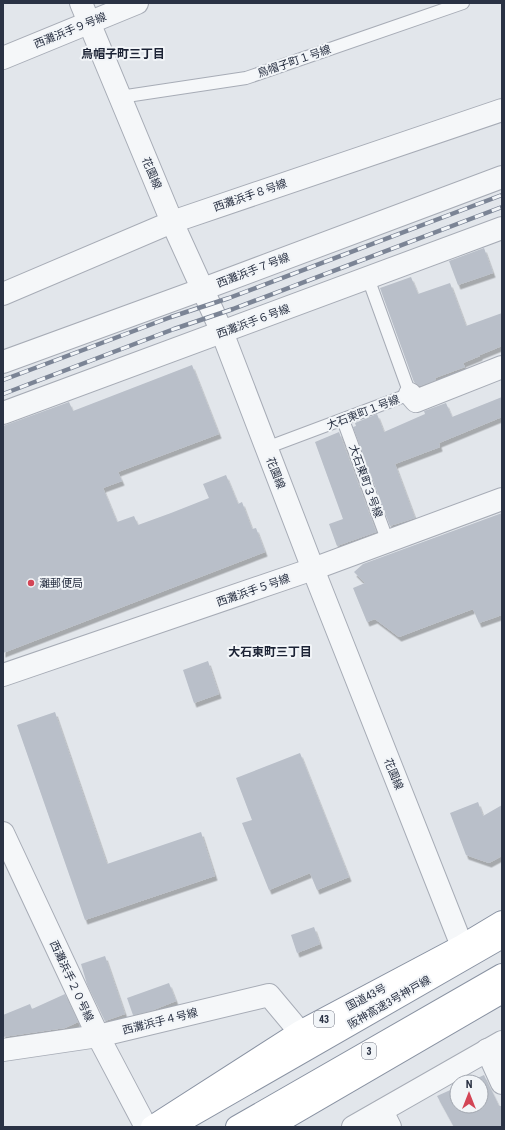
<svg xmlns="http://www.w3.org/2000/svg" width="505" height="1130" viewBox="0 0 505 1130" font-family="'Roboto Condensed','Noto Sans JP',sans-serif">
<style>
.building{fill:#b9bfc9;filter:url(#shadow)}
.lines{fill:none;stroke-linecap:round;stroke-linejoin:round}
.service-casing{stroke:#a7acb6;stroke-width:14}
.minor-casing{stroke:#a7acb6;stroke-width:24}
.tertiary-casing{stroke:#a7acb6;stroke-width:24}
.trunk-casing{stroke:#8992a2;stroke-width:24}
.motorway-casing{stroke:#8992a2;stroke-width:24}
.service{stroke:#f5f7f9;stroke-width:12}
.minor{stroke:#f5f7f9;stroke-width:22}
.tertiary{stroke:#f5f7f9;stroke-width:22}
.trunk{stroke:#fff;stroke-width:22}
.motorway{stroke:#fff;stroke-width:22}
.rail-casing{stroke:#7b8495;stroke-width:4.5}
.rail{stroke:#f2f5f8;stroke-width:3;stroke-dasharray:9;stroke-linecap:butt}
.poi-dot{fill:#d34556;stroke:#f2f5f8;stroke-width:1.5}
.labels{text-anchor:middle;stroke-width:4;stroke-linejoin:round;paint-order:stroke}
.shield{fill:#f2f5f8;stroke:#666c7a;stroke-width:1}
.shield-label{font-size:10px;font-weight:bold;fill:#2a3244}
.street-label{font-size:11px;fill:#2a3244;stroke:#f2f5f8}
.poi-label{font-size:11px;fill:#2a3244;stroke:#f2f5f8;text-anchor:start}
.neighbourhood-label{font-size:12px;font-weight:bold;fill:#1c2335;stroke:#f2f5f8}
</style>
<defs>
<filter id="shadow"><feDropShadow dx="2.5" dy="4.5" stdDeviation="0" flood-color="#0004"/></filter>
</defs>
<rect width="100%" height="100%" fill="#e2e6eb"/>
<g class="building">
<polygon points="484,248 493,273 458,285 449,261"/>
<polygon points="411,277 418,294 450,283 466,326 502,313 502,346 480,355 480,356 463,363 465,367 435,378 436,380 420,386 414,382 380,288"/>
<polygon points="192,365 219,434 118,472 122,481 103,488 117,522 134,516 138,525 171,513 209,498 203,484 226,475 238,504 242,502 252,529 256,528 265,552 3,653 3,426 69,402 73,411"/>
<polygon points="502,397 502,417 439,443 440,447 395,464 415,518 390,526 353,427 356,426 355,423 377,414 384,432 425,414 424,411 446,403 452,417"/>
<polygon points="339,432 376,532 337,546 329,524 343,519 315,442"/>
<polygon points="502,513 502,615 479,623 473,609 399,637 375,619 367,622 353,588 365,583 354,572 363,564"/>
<polygon points="208,661 219,694 194,703 183,670"/>
<polygon points="55,712 107,864 201,832 215,876 85,920 17,725"/>
<polygon points="300,753 349,877 317,890 310,873 269,890 242,823 252,820 236,778"/>
<polygon points="478,802 483,816 502,805 502,856 489,863 466,855 450,813"/>
<polygon points="314,927 320,944 297,953 291,935"/>
<polygon points="105,956 125,1014 105,1021 87,984 81,964"/>
<polygon points="169,983 176,1001 151,1011 133,1015 127,998"/>
<polygon points="65,994 78,1022 65,1028 3,1037 3,1015 30,1004 32,1009"/>
<polygon points="484,1075 499,1106 502,1106 502,1127 454,1127 437,1096 457,1087 457,1106 481,1106 481,1082 469,1082"/>
</g>
<g class="lines">
<g class="service-casing">
<g id="service">
<polyline points="120,97 246,78 463,3"/>
<polyline points="343,420 388,542"/>
<polyline points="266,448 410,394 368,278"/>
</g>
</g>
<g class="minor-casing">
<g id="minor">
<polyline points="3,58 137,3"/>
<polyline points="3,294 172,222 502,110"/>
<polyline points="3,362 203,289 502,177"/>
<polyline points="410,394 416,401 502,367"/>
<polyline points="3,413 502,228"/>
<polyline points="3,675 313,569 502,499"/>
<polyline points="3,1050 98,1036 269,995 300,1032"/>
<polyline points="487,1050 502,1083"/>
<polyline points="382,1111 390,1127"/>
<polyline points="353,1127 502,1042"/>
</g>
</g>
<g class="tertiary-casing">
<g id="tertiary">
<polyline points="81,3 172,222 222,332 313,569 462,946"/>
<polyline points="3,833 98,1036 146,1127"/>
</g>
</g>
<g class="trunk-casing">
<g id="trunk">
<polyline points="152,1127 300,1032 462,946 502,922"/>
<polyline points="270,1127 502,992"/>
</g>
</g>
<g class="motorway-casing">
<g id="motorway">
<polyline points="171,1127 502,937"/>
<polyline points="237,1127 502,975"/>
</g>
</g>
<use href="#service" class="service"/>
<use href="#minor" class="minor"/>
<use href="#tertiary" class="tertiary"/>
<use href="#trunk" class="trunk"/>
<use href="#motorway" class="motorway"/>
<g class="rail-casing">
<g id="rail">
<polyline points="3,380 171,317 229,298 502,195"/>
<polyline points="3,394 174,329 233,309 502,207"/>
</g>
</g>
<use href="#rail" class="rail"/>
</g>
<circle class="poi-dot" cx="31" cy="583" r="4"/>
<g class="labels">
<g class="shield">
<rect x="314" y="1011" width="20" height="16" rx="3"/>
<rect x="362" y="1043" width="14" height="16" rx="3"/>
</g>
<g class="shield-label">
<text x="324" y="1023">43</text>
<text x="369" y="1055">3</text>
</g>
<g class="street-label">
<text transform="translate(70 30) rotate(-22)" y="4">西灘浜手９号線</text>
<text transform="translate(294 61) rotate(-19)" y="4">鳥帽子町１号線</text>
<text transform="translate(152 173) rotate(67)" y="4">花園線</text>
<text transform="translate(250 195) rotate(-19)" y="4">西灘浜手８号線</text>
<text transform="translate(253 270) rotate(-21)" y="4">西灘浜手７号線</text>
<text transform="translate(253 321) rotate(-20)" y="4">西灘浜手６号線</text>
<text transform="translate(363 412) rotate(-21)" y="4">大石東町１号線</text>
<text transform="translate(276 473) rotate(69)" y="4">花園線</text>
<text transform="translate(366 481) rotate(70)" y="4">大石東町３号線</text>
<text transform="translate(253 590) rotate(-19)" y="4">西灘浜手５号線</text>
<text transform="translate(394 774) rotate(68)" y="4">花園線</text>
<text transform="translate(72 981) rotate(65)" y="4">西灘浜手２０号線</text>
<text transform="translate(366 997) rotate(-28)" y="4">国道43号</text>
<text transform="translate(389 1002) rotate(-30)" y="4">阪神高速3号神戸線</text>
<text transform="translate(160 1021) rotate(-14)" y="4">西灘浜手４号線</text>
</g>
<g class="poi-label">
<text x="39" y="587">灘郵便局</text>
</g>
<g class="neighbourhood-label">
<text x="123" y="58">烏帽子町三丁目</text>
<text x="270" y="656">大石東町三丁目</text>
</g>
</g>
<rect width="505" height="1130" fill="none" stroke="#2a3244" stroke-width="8"/>
<g transform="translate(469 1094)"><circle r="19" fill="#f2f5f8" stroke="#a2a7b0"/>
<path d="M0-3L7 15L0 10L-7 15Z" fill="#d34556"/>
<text y="-6" font-size="11" font-weight="bold" text-anchor="middle" fill="#2a3244">N</text>
</g>
</svg>
